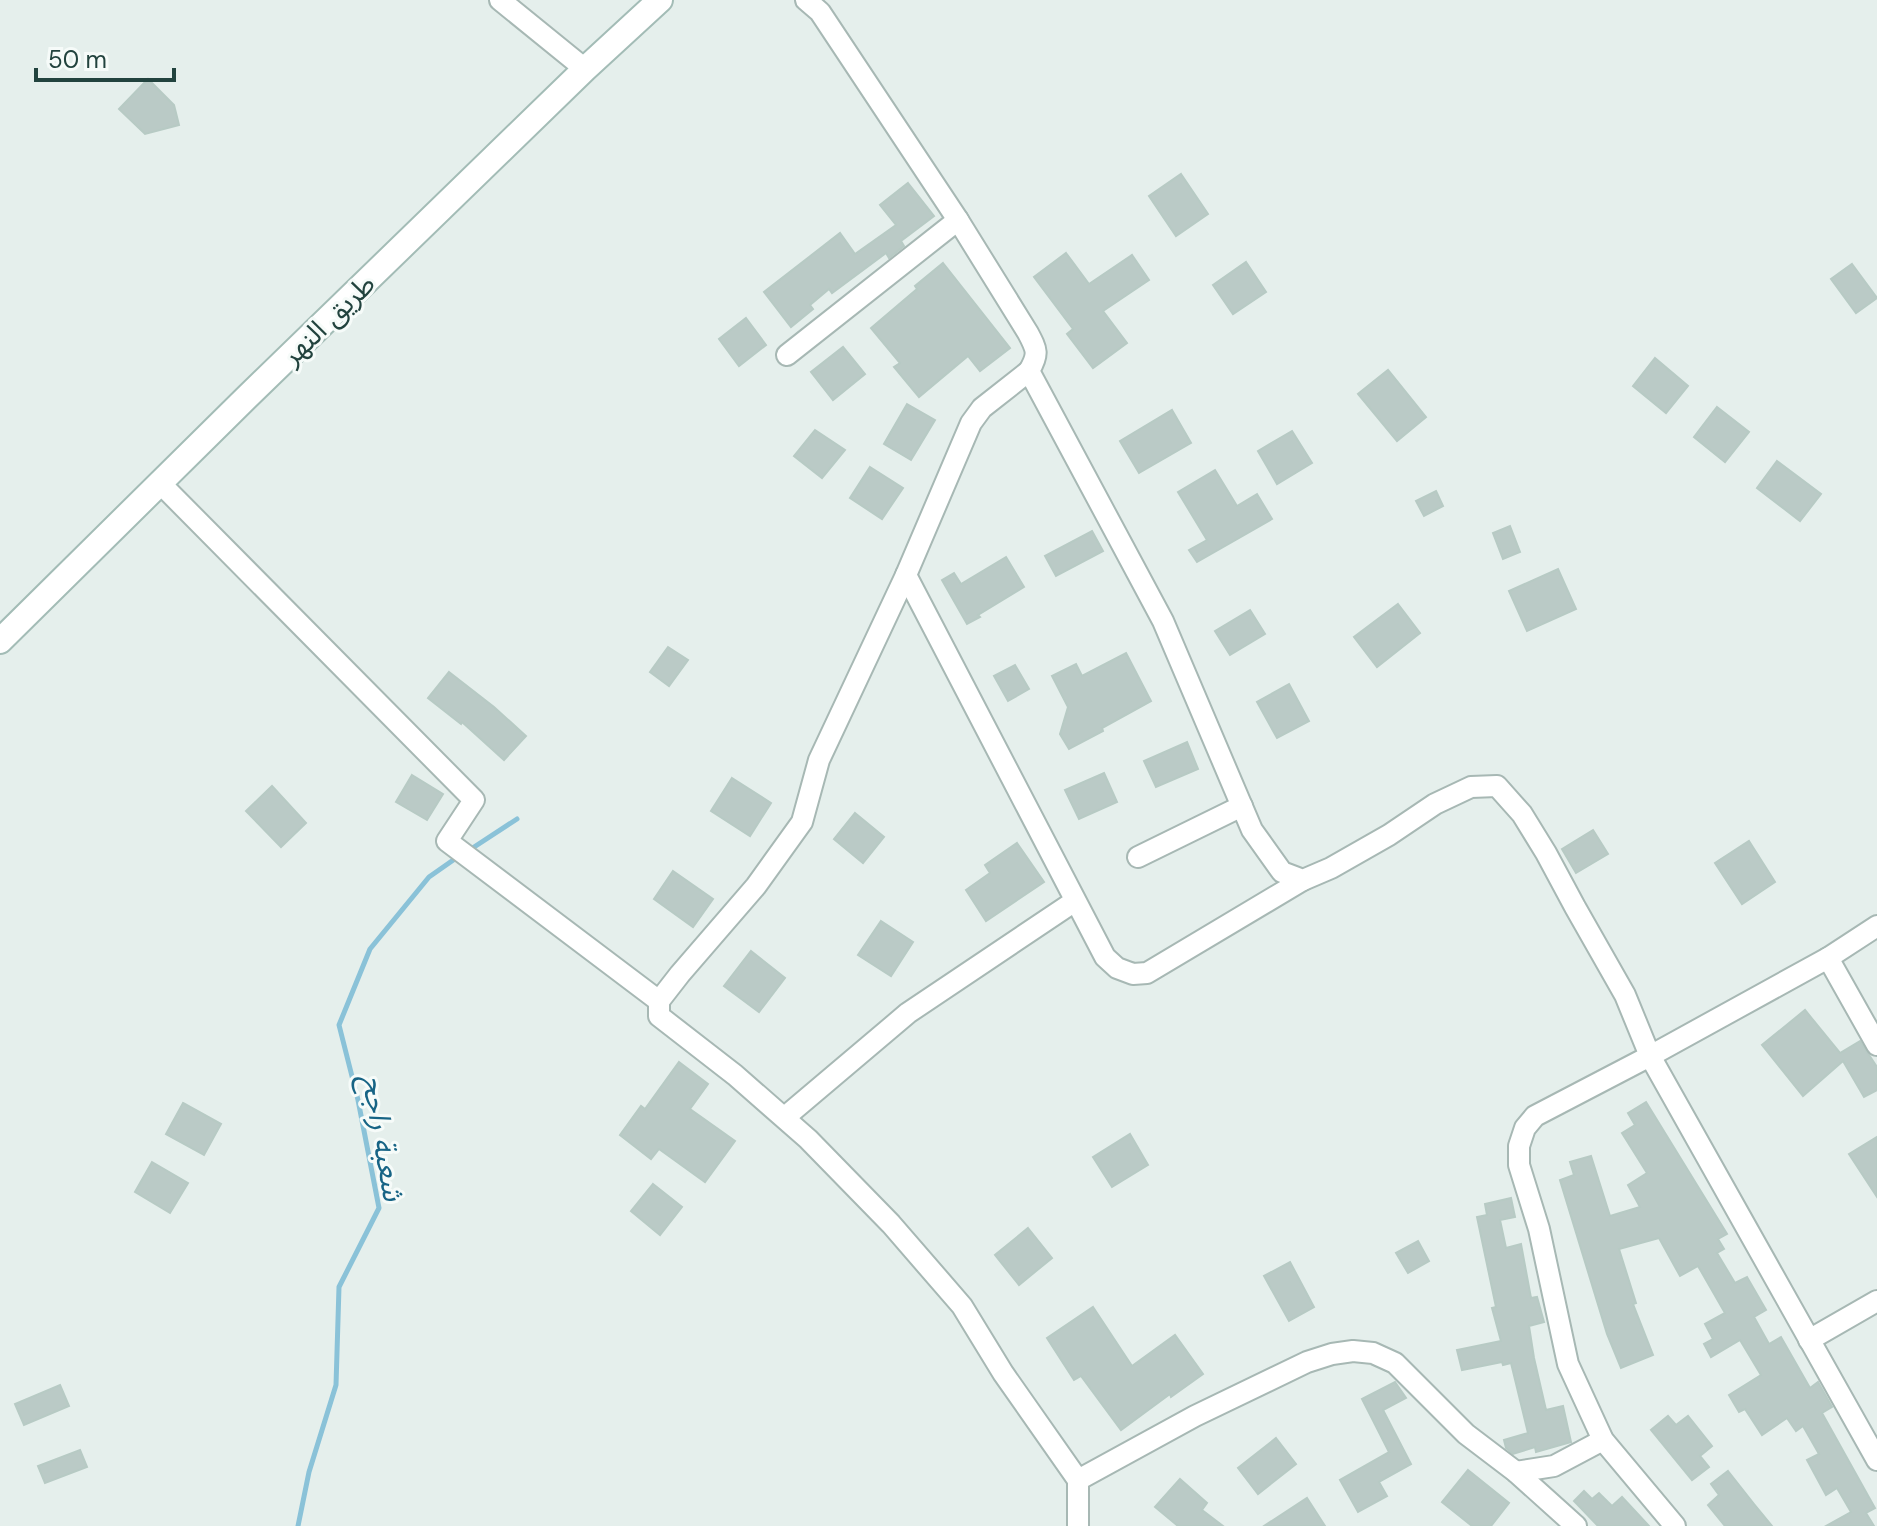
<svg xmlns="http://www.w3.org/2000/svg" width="1877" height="1526" viewBox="0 0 1877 1526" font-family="'DM Sans','Noto Sans Arabic',sans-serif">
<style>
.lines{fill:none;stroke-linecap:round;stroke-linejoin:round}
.stream{stroke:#8ac2d8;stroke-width:5}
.building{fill:#bacac6;stroke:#b7cac4;stroke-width:2}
.minor-casing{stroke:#a7b8b4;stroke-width:24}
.secondary-casing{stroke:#a3bcb6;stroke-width:28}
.minor{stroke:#fff;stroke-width:20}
.secondary{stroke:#fff;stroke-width:24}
.labels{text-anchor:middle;stroke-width:6;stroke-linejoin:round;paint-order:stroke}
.street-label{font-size:28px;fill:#22433e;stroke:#f6fbf9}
.water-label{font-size:30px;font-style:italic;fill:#176485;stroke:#f6fbf9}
</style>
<rect width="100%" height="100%" fill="#e5efec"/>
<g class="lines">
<g class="stream">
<polyline points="468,851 517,819"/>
<polyline points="298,1526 309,1472 336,1385 339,1287 379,1208 358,1100 339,1025 370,949 429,877 459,856"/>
</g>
</g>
<g class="building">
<polygon points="148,79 174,105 179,125 145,134 119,109"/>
<polygon points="1181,174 1208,214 1176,236 1149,196"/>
<polygon points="908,183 934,216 901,241 904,246 889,258 886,253 832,293 829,289 810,305 813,309 791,327 764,292 840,233 855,254 896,225 880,205"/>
<polygon points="1066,253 1089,284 1132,255 1149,280 1103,311 1127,343 1093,368 1067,334 1073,329 1034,277"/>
<polygon points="1246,262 1266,292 1233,314 1213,285"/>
<polygon points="943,263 1010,348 980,371 968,356 919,397 894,367 900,363 871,328 917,289 915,286"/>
<polygon points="1852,264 1877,298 1856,313 1831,279"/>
<polygon points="746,318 766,345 739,366 719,339"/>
<polygon points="843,347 865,374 833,400 811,372"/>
<polygon points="1655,358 1688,386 1666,413 1633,386"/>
<polygon points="1388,370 1426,417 1397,441 1358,394"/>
<polygon points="907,404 935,420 911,460 884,444"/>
<polygon points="1717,407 1749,432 1725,462 1694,437"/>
<polygon points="1172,410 1191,443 1139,473 1120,441"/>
<polygon points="815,430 845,450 822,478 794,456"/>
<polygon points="1292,431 1312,463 1277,484 1258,451"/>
<polygon points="1777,461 1821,494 1800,521 1757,488"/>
<polygon points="870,467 903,488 882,519 850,498"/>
<polygon points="1215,470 1237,506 1257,494 1272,519 1197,562 1189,550 1207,540 1178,492"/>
<polygon points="1436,491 1443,506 1424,516 1416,501"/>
<polygon points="1510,526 1520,552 1503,559 1493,533"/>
<polygon points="1092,531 1103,551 1056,576 1045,556"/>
<polygon points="1006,557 1024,587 978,615 980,617 967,624 942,580 954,573 961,584"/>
<polygon points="1558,569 1576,609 1527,631 1509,591"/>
<polygon points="1398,604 1420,633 1377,667 1354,637"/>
<polygon points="1250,610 1265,634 1230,655 1215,631"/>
<polygon points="668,647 688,660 669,686 650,672"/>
<polygon points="1126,653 1151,701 1102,728 1103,731 1069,749 1060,734 1068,707 1052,676 1076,664 1082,676"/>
<polygon points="1015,665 1029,689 1008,701 994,676"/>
<polygon points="449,672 494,707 526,736 504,760 462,722 461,724 428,698"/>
<polygon points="1289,684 1309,721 1277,738 1257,702"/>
<polygon points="1187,742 1198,769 1156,787 1144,761"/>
<polygon points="1104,773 1117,802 1079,819 1065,790"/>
<polygon points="412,775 443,794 427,820 396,802"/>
<polygon points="732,778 771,803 750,836 711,811"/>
<polygon points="272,786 306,823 281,847 246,811"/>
<polygon points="855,813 884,837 863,863 834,839"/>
<polygon points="1593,830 1608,854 1576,873 1562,849"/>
<polygon points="1749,841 1775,882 1742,904 1715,863"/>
<polygon points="1017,843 1044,882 986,921 966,890 990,873 985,865"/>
<polygon points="673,871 713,899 693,927 654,899"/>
<polygon points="881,921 913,942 891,976 858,955"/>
<polygon points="751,951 785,978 759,1012 724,986"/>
<polygon points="1805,1010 1840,1053 1860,1041 1877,1067 1877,1090 1864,1097 1843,1061 1803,1096 1762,1045"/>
<polygon points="679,1062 708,1084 690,1109 735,1141 705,1182 659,1149 651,1159 620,1135 641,1106 645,1109"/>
<polygon points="1646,1102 1727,1234 1718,1239 1724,1249 1717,1253 1735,1283 1747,1277 1766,1310 1754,1317 1769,1344 1781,1337 1810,1388 1818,1382 1832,1407 1822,1413 1875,1508 1866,1513 1874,1526 1826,1526 1851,1512 1837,1488 1826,1495 1807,1460 1819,1454 1803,1426 1796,1431 1787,1418 1762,1435 1745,1409 1739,1412 1729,1395 1761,1375 1740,1340 1711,1357 1704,1344 1713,1339 1705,1324 1725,1313 1698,1266 1680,1276 1659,1238 1619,1249 1636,1303 1633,1304 1653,1355 1621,1368 1607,1334 1560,1180 1574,1175 1570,1162 1591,1156 1610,1216 1640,1207 1628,1185 1647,1173 1622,1133 1635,1125 1628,1113"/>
<polygon points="183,1103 221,1124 204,1155 166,1134"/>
<polygon points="1130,1134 1148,1165 1112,1187 1093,1157"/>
<polygon points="1877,1137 1877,1197 1849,1154"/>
<polygon points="152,1162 188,1183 170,1213 135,1192"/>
<polygon points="653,1184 682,1207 660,1235 631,1211"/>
<polygon points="1511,1198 1515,1217 1500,1220 1506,1248 1521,1244 1531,1298 1537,1297 1544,1322 1529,1326 1534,1358 1546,1410 1563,1406 1571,1442 1536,1452 1535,1447 1513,1454 1506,1448 1504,1440 1528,1433 1511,1363 1503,1365 1502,1362 1462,1370 1457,1350 1501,1341 1492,1308 1496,1307 1477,1217 1487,1215 1485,1204"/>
<polygon points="1028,1228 1052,1258 1019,1285 995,1255"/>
<polygon points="1418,1241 1429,1261 1408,1273 1396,1253"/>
<polygon points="1290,1262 1314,1307 1289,1321 1264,1276"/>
<polygon points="1093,1307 1132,1366 1175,1335 1203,1374 1171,1397 1170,1394 1121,1430 1081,1376 1074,1380 1047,1338"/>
<polygon points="1395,1382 1406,1398 1383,1410 1411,1464 1379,1482 1387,1496 1358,1512 1340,1480 1389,1452 1362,1399"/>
<polygon points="60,1385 69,1406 24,1425 15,1404"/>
<polygon points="1668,1416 1676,1425 1688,1416 1712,1446 1700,1456 1709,1467 1692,1480 1651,1430"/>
<polygon points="1276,1438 1296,1464 1258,1494 1238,1468"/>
<polygon points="80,1450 87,1467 45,1483 38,1466"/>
<polygon points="1468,1470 1509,1503 1491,1526 1472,1526 1442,1502"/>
<polygon points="1728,1471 1754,1504 1772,1526 1725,1526 1708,1505 1719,1495 1711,1484"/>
<polygon points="1180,1479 1207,1503 1202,1510 1223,1526 1178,1526 1155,1507"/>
<polygon points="1584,1491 1592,1499 1599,1493 1612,1506 1622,1497 1649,1526 1598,1526 1574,1501"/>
<polygon points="1307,1498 1325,1526 1264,1526"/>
</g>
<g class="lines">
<g class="minor-casing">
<g id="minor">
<polyline points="500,0 585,69"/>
<path d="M806,0L820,12L958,220L1028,333C1037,350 1039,354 1029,371L1163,621L1252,830L1282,872L1303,880L1331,868L1389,835L1435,804L1471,787L1497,786L1522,814L1546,853L1575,907L1625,995L1650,1056L1877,1460"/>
<polyline points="787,355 958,220"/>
<polyline points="1029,371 982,408 971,423 906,575 819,760 802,822 756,886 680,974 659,1001 659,1016 735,1075 808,1139 891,1224 962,1306 1003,1373 1078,1480 1078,1526"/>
<polyline points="160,483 474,800 447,841 659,1001"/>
<polyline points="906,575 1105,957 1117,968 1133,974 1147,973 1303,880"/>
<polyline points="1138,857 1242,806"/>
<polyline points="1828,958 1877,1045"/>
<polyline points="791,1112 908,1013 1075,901"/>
<polyline points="1809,1340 1877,1301"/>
<polyline points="1516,1472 1554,1466 1603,1440"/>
<polyline points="1078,1480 1195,1416 1307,1362 1332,1354 1353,1351 1373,1353 1395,1363 1466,1434 1516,1472 1576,1526"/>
<polyline points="1675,1526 1603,1440 1568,1364 1539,1229 1519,1165 1519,1146 1525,1128 1535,1116 1650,1056 1828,958 1877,926"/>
</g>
</g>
<g class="secondary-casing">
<polyline id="secondary" points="0,641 246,398 585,69 660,0"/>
</g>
<use href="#minor" class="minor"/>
<use href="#secondary" class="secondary"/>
</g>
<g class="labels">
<g class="street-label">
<text transform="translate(328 319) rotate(-44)" y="10">طريق النهر</text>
</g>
<g class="water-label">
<text transform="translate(383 1138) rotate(80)" y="10">شعبة راجح</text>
</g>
</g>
<path d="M36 68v12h138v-12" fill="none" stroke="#22433e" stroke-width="4"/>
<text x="48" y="68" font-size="24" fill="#22433e" stroke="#f6fbf9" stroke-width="6" paint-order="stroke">50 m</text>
</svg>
